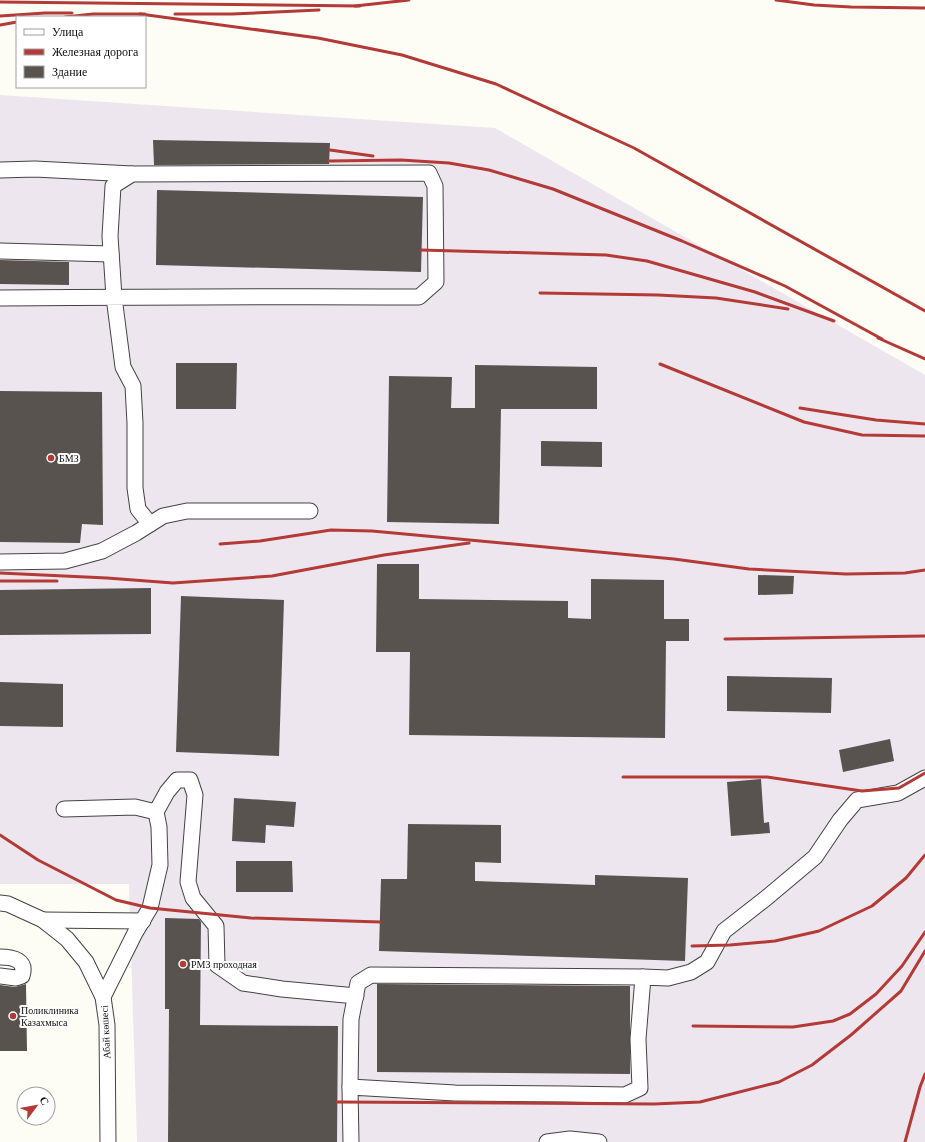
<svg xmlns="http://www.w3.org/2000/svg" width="925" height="1142" viewBox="0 0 925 1142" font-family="'Times New Roman',serif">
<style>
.industrial{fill:#ede6ee}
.building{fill:#58534e}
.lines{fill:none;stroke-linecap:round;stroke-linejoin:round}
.minor-casing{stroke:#434343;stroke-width:17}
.minor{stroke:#fff;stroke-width:15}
.rail{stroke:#b33a36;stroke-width:3}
.poi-dot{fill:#b33a36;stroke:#fff;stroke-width:1.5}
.labels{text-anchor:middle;stroke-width:4;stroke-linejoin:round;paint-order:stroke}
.poi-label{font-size:10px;fill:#101010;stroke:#fff;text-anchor:start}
.street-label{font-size:10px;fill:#101010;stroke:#fff}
</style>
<rect width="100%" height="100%" fill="#fefdf5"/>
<polygon class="industrial" points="0,95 495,128 925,375 925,1142 137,1142 129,884 0,884"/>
<g class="building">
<polygon points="153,140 330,143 329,164 154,165"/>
<polygon points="157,190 423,197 421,272 156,265"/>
<polygon points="0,260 69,262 69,285 0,284"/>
<polygon points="176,363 237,363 236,409 176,409"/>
<polygon points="475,365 597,367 597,409 501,409 499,524 387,522 389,376 452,377 451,408 475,408"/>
<polygon points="0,391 102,392 103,525 82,524 80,543 0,542"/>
<polygon points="541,441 602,442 602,467 541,466"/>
<polygon points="377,564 419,564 419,599 568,601 568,618 591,619 591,579 664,580 664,619 689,619 689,641 666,641 665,738 409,735 410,652 376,652"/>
<polygon points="758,575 794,576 793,594 758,595"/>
<polygon points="151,588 151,634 0,635 0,590"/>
<polygon points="181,596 284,600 279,756 176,752"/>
<polygon points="727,676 832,678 831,713 727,711"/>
<polygon points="0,682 63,684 63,727 0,726"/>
<polygon points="890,739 894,761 843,772 839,750"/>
<polygon points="761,779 764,823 769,822 770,833 731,836 727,782"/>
<polygon points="234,798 296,802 294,827 266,825 265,843 232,841"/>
<polygon points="408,824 501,825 501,863 475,862 475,881 595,885 595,875 688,878 685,961 379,951 381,879 407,879"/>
<polygon points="236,861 292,861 293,892 236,892"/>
<polygon points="165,918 199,919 201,922 200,1025 338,1026 337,1142 168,1142 169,1009 165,1009"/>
<polygon points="26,984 27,1051 0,1051 0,985 15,987"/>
<polygon points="377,984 630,986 630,1074 377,1072"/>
</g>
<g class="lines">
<g class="minor-casing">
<g id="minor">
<polyline points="0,170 35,169 132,174"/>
<polyline points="0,251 111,254"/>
<path d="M0,298C140,297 280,296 419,297L436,282L435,186L429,173L132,174L113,186L110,236L114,297L123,367L133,386L135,423V488L138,509L150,524"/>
<polyline points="0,562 65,561 102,551 136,533 163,516 187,511 310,511"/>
<polyline points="64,809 135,807 156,812 159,827 160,865 150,908 135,933 103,997"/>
<polyline points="156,812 167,792 177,780 190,780 195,795 188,882 193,898 216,926 217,965 243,983 282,989 356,996"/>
<polyline points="0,903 8,904 43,920 67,939 86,962 103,997 107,1025 108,1142"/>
<polyline points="43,920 143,921"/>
<path d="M0,957C13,957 27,960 22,976L16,978L0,976"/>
<polyline points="350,1087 351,1019 358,983 371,975 643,977"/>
<polyline points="351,1142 350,1087 455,1093 566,1094 625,1095 640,1088 638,1039 643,977 668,978 691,972 707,962 724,931 765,899 815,857 840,820 857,800 898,793 925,778"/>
<polyline points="547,1142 570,1139 599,1142"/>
</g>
</g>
<use href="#minor" class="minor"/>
<g class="rail">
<polyline points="776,0 814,5 851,7 925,8"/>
<polyline points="0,2 360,6"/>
<polyline points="355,6 409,0"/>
<polyline points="140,14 318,38 402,55 496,84 634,148 925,311"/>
<polyline points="175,14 232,14 319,10"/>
<polyline points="0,16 45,13 72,13"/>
<polyline points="65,17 93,14 145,14"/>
<polyline points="0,25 17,22"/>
<polyline points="330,150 373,156"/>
<polyline points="329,161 401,160 449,163 489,170 553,189 682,241 785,286 882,339"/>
<polyline points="421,250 606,255 647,261 755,292 834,321"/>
<polyline points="540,293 658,295 716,298 788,309"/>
<polyline points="878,338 925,359"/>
<polyline points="660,364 804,422 862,435 925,436"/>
<polyline points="800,408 876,420 925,424"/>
<polyline points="220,544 260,541 331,530 372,531 588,551 674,559 749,569 846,574 905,573 925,570"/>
<polyline points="0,573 107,578 173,583 272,576 384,555 469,543"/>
<polyline points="0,581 57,581"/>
<polyline points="725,639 925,636"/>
<polyline points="623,777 767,777 862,791 899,788 925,773"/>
<polyline points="0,835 38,860 116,900 150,908 251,918 380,922"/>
<polyline points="692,946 730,945 775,941 819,931 872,906 906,878 925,855"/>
<polyline points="693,1026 793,1027 833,1021 850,1014 876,994 902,966 925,932"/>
<polyline points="337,1102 654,1104 700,1102 779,1082 812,1065 851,1035 901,991 925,951"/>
<polyline points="905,1142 920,1087 925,1074"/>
</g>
</g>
<g class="poi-dot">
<circle cx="51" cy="458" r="4"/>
<circle cx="183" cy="964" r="4"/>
<circle cx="13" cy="1016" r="4"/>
</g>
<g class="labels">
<g class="poi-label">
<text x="59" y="462">БМЗ</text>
<text x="191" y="968">РМЗ проходная</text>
<text x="21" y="1014">Поликлиника<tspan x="21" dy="12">Казахмыса</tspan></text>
</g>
<g class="street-label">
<text transform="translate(105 1032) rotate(-93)" y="4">Абай көшесі</text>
</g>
</g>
<rect x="16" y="16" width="130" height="72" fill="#ffffff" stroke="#9f9f9f"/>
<rect x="24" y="29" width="20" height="6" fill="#ffffff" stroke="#9f9f9f"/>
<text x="52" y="36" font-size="12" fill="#101010">Улица</text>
<rect x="24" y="49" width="20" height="6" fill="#b33a36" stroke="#9f9f9f"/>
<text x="52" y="56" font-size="12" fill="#101010">Железная дорога</text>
<rect x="24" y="66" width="20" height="12" fill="#58534e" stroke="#9f9f9f"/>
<text x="52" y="76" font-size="12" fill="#101010">Здание</text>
<g transform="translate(36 1106) rotate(58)"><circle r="19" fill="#ffffff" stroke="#9f9f9f"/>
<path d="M0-3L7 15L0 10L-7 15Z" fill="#b33a36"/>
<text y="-6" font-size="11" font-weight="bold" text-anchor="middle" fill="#101010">С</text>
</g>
</svg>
